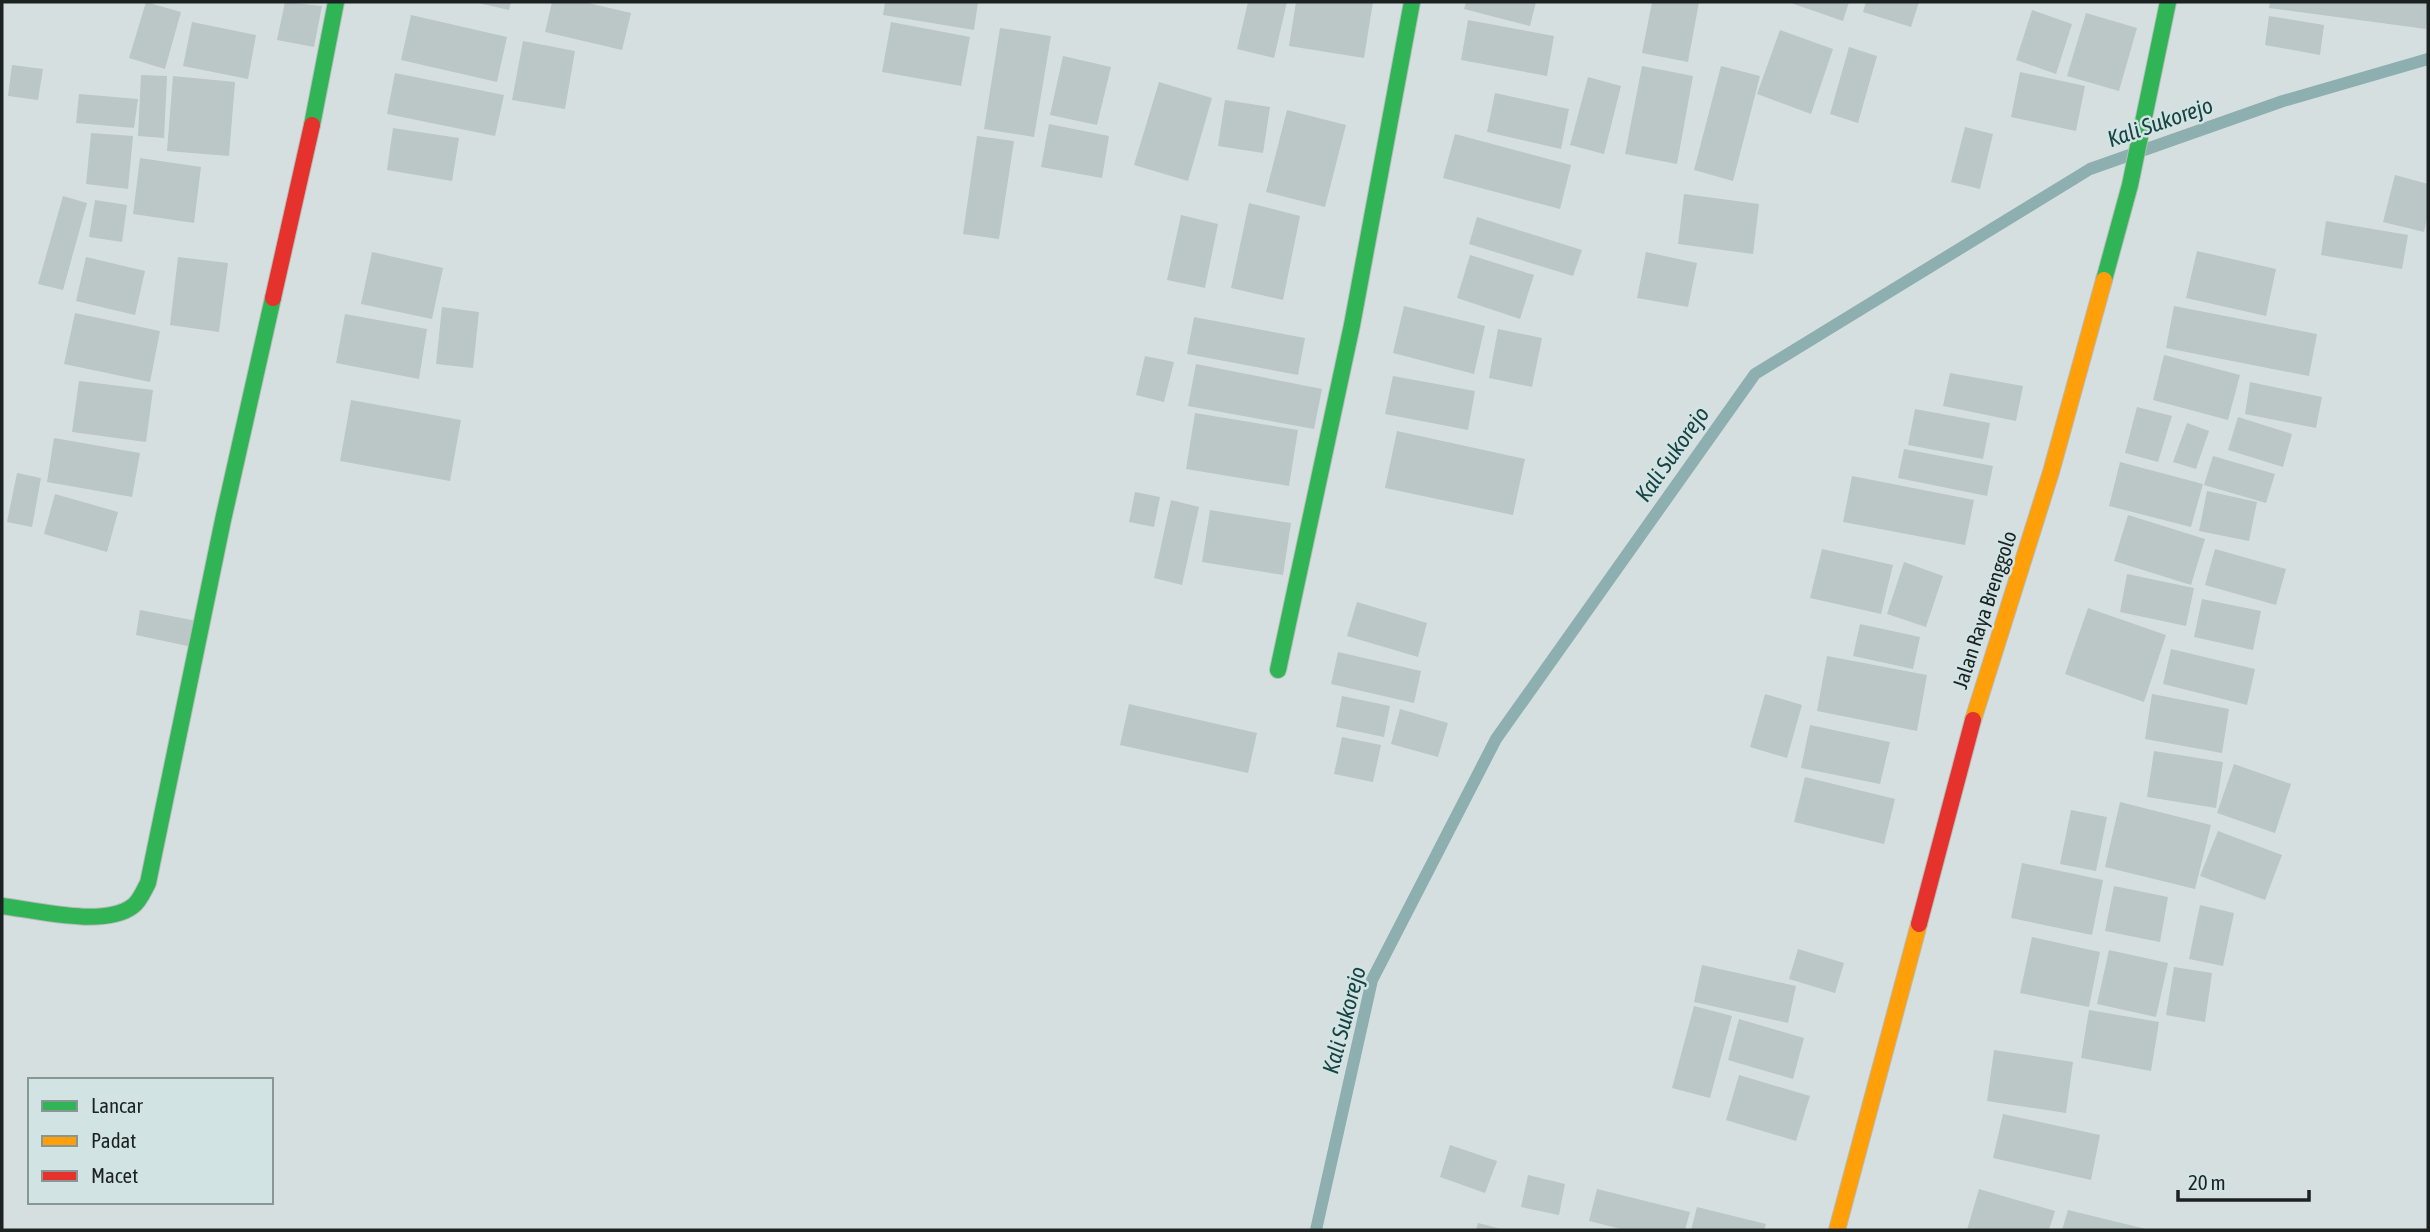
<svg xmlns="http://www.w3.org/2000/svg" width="2430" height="1232" viewBox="0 0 2430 1232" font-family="'Asap Condensed',sans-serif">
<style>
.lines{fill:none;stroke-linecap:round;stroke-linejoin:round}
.stream{stroke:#8dafaf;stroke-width:12}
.building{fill:#bac7c6}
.fast-casing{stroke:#b5bcbc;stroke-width:18}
.slow-casing{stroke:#b5bcbc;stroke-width:18}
.jam-casing{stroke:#b5bcbc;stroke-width:18}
.fast{stroke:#30b455;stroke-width:16}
.slow{stroke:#ff9f0a;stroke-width:16}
.jam{stroke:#e5322d;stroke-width:16}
.labels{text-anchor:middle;stroke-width:5;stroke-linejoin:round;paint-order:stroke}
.street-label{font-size:21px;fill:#1c2222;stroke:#d2e3e3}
.water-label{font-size:23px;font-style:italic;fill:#184343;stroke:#d2e3e3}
</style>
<rect width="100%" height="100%" fill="#d6dfdf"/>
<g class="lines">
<polyline class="stream" points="1316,1230 1372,980 1496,739 1755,374 2090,169 2283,101 2428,59"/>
</g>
<g class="building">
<polygon points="146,2 181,12 165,69 129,58"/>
<polygon points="285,2 322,6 314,47 277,40"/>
<polygon points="474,2 511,2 509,10"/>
<polygon points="552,2 584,2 631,13 622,50 545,32"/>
<polygon points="885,2 978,2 974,30 883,15"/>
<polygon points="1248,2 1287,2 1274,58 1237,49"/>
<polygon points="1296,2 1373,2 1364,58 1289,46"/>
<polygon points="1466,2 1536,2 1530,26 1464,9"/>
<polygon points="1652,2 1699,2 1688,62 1642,53"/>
<polygon points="1788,2 1849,2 1843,21"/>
<polygon points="1866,2 1919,2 1911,27 1863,12"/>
<polygon points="2270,2 2428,2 2428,9 2426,29 2269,8"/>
<polygon points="2032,10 2072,24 2056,74 2016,60"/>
<polygon points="2086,13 2137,28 2119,91 2067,76"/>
<polygon points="411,15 507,37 497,82 401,60"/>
<polygon points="2269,16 2324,25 2320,55 2265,45"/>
<polygon points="1468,20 1554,36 1547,76 1461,60"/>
<polygon points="192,22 256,35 248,79 183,66"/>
<polygon points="891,22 970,37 961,86 882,72"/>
<polygon points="1000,28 1051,36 1034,137 984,129"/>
<polygon points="1780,30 1833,49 1811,114 1757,94"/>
<polygon points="523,41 575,51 565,109 512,100"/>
<polygon points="1849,47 1877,56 1858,123 1830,114"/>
<polygon points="1063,56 1111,67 1097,125 1050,115"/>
<polygon points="12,65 43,69 38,100 8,96"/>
<polygon points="1642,66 1693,76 1677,164 1625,154"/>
<polygon points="1721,66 1760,76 1733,181 1694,170"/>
<polygon points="2020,72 2085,86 2076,131 2011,117"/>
<polygon points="395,73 504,95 495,136 387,114"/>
<polygon points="141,75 167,76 164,138 138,136"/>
<polygon points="173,76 235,82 229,156 167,151"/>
<polygon points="1588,77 1621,86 1604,154 1570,145"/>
<polygon points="1159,82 1212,98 1188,181 1134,165"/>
<polygon points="1495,93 1569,109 1561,149 1487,132"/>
<polygon points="79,94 138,99 134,128 76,123"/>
<polygon points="1225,100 1270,107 1263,153 1218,146"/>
<polygon points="1287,110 1346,125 1325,207 1266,192"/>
<polygon points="1049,124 1109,136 1102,178 1041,167"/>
<polygon points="1965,127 1993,134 1980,189 1951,182"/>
<polygon points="393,128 459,138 452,181 387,170"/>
<polygon points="91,133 133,136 128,189 86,184"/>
<polygon points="1455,134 1571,165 1560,209 1443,178"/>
<polygon points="977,136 1014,141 999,239 963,234"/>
<polygon points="140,158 201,167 194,223 133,214"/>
<polygon points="2395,175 2428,184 2428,213 2424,232 2383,222"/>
<polygon points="1684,194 1759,204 1753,254 1678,244"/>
<polygon points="63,196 87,203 63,290 38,284"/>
<polygon points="95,200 127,205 122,242 89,237"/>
<polygon points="1249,203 1300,216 1283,300 1231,288"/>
<polygon points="1181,215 1218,224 1205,288 1167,280"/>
<polygon points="1477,217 1582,250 1573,276 1469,244"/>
<polygon points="2326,221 2408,235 2402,269 2321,255"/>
<polygon points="2197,251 2276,269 2266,316 2186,298"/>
<polygon points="372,252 443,268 432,319 361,304"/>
<polygon points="1646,252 1697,263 1688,307 1637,298"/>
<polygon points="1470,255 1534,275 1520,319 1457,298"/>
<polygon points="86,257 145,271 135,315 76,301"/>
<polygon points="178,257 228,263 219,332 170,325"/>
<polygon points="1404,306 1485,326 1474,374 1393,353"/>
<polygon points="2174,306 2317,334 2309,376 2166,348"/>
<polygon points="442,307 479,312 473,368 436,364"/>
<polygon points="75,313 160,331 150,382 64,364"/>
<polygon points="345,314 427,329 419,379 336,363"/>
<polygon points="1194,317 1305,338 1298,375 1187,354"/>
<polygon points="1498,329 1542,338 1532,387 1489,378"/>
<polygon points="2164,355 2240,375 2228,420 2153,400"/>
<polygon points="1145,356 1174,362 1164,402 1136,395"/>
<polygon points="1196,364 1322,389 1314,429 1188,406"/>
<polygon points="1950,373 2023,386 2016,421 1943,406"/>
<polygon points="1393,376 1475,391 1468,430 1385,414"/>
<polygon points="79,381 153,390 146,442 72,432"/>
<polygon points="2250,382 2322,397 2316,428 2245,414"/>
<polygon points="351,400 461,420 450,481 340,461"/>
<polygon points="2137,407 2172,416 2158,462 2125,453"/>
<polygon points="1915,409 1990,423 1983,459 1908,445"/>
<polygon points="1195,413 1298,430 1289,486 1186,469"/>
<polygon points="2238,417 2292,434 2283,467 2228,450"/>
<polygon points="2187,423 2209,431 2196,469 2173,462"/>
<polygon points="1397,431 1525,459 1513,515 1385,488"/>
<polygon points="54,438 140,453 132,497 47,482"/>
<polygon points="1904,449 1993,466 1987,496 1898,478"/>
<polygon points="2213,456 2275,474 2266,503 2204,485"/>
<polygon points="2120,462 2203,484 2191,527 2109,506"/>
<polygon points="17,473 41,478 32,527 7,522"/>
<polygon points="1852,476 1974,500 1965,545 1843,522"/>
<polygon points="2207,491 2257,502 2249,541 2199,531"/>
<polygon points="1135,492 1160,497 1154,527 1129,522"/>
<polygon points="55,494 118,512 107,552 44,534"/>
<polygon points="1171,500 1199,507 1182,585 1154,578"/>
<polygon points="1210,510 1291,523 1283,575 1202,562"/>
<polygon points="2128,515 2205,539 2191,585 2114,561"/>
<polygon points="1822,549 1893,565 1881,614 1810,598"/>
<polygon points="2215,549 2286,569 2276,605 2205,585"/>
<polygon points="1904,562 1943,576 1926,627 1887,614"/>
<polygon points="2127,574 2194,588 2186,626 2120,612"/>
<polygon points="2202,599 2261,611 2253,650 2194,637"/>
<polygon points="1357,602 1427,623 1418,657 1347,636"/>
<polygon points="2088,608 2166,635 2144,702 2065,674"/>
<polygon points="140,610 197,621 192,647 136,635"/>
<polygon points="1860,624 1920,637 1913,669 1853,656"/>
<polygon points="2171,649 2255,669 2247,705 2163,684"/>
<polygon points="1338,652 1421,671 1414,703 1331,684"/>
<polygon points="1827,656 1927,675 1917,731 1817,711"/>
<polygon points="1765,694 1802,705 1787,758 1750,747"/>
<polygon points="2152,694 2229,709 2222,753 2145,739"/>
<polygon points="1342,696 1390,706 1384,737 1336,727"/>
<polygon points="1129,704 1257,733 1248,773 1120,745"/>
<polygon points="1400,709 1448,723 1438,757 1391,744"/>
<polygon points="1810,725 1890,742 1880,784 1801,768"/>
<polygon points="1342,737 1381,745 1373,782 1334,774"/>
<polygon points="2154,751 2223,762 2216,808 2147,797"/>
<polygon points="2234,764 2291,784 2275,833 2217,813"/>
<polygon points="1805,777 1895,799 1884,844 1794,822"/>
<polygon points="2120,802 2211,825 2195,889 2105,867"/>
<polygon points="2071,810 2107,817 2096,871 2060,864"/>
<polygon points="2218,831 2282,855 2265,900 2200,876"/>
<polygon points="2022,863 2103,880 2092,935 2011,918"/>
<polygon points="2114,886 2168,897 2160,942 2105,931"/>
<polygon points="2200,905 2234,913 2223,966 2189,959"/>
<polygon points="2032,937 2100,952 2089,1007 2020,993"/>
<polygon points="1798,949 1844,963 1835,993 1789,979"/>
<polygon points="2109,950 2168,963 2156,1017 2097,1004"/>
<polygon points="1702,965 1796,986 1788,1023 1694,1002"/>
<polygon points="2174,967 2212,973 2205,1022 2166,1015"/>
<polygon points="1694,1006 1732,1016 1710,1098 1672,1088"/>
<polygon points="2089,1010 2159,1022 2151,1071 2081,1058"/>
<polygon points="1739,1019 1804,1038 1793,1079 1728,1060"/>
<polygon points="1994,1050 2073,1062 2066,1113 1987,1101"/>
<polygon points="1739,1075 1810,1096 1796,1141 1726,1120"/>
<polygon points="2003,1114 2100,1135 2091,1180 1993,1158"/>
<polygon points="1450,1145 1497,1161 1485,1193 1440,1177"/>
<polygon points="1528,1175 1565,1184 1559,1215 1521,1207"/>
<polygon points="1597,1189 1690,1212 1685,1230 1625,1230 1589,1221"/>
<polygon points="1979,1189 2055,1211 2049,1230 1967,1230"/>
<polygon points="1697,1207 1766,1224 1764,1230 1691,1230"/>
<polygon points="2068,1210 2146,1229 2145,1230 2062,1230"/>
<polygon points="1478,1223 1501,1229 1501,1230 1476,1230"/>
</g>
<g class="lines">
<g class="fast-casing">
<g id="fast">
<polyline points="312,125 336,2"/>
<polyline points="2104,280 2130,185 2168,2"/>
<polyline points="1278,670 1352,325 1412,2"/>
<path d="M2,906C35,910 105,928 133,906C140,901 144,890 148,883L223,520L273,298"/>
</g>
</g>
<g class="slow-casing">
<g id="slow">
<polyline points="1973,720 2051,472 2104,280"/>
<polyline points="1837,1230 1919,924"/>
</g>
</g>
<g class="jam-casing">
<g id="jam">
<polyline points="273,298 312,125"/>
<polyline points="1919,924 1973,720"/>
</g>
</g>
<use href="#fast" class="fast"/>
<use href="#slow" class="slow"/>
<use href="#jam" class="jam"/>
</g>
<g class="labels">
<g class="street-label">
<text transform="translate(1985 610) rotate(-72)" y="7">Jalan Raya Brenggolo</text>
</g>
<g class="water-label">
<text transform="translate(2160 122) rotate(-19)" y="8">Kali Sukorejo</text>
<text transform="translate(1672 454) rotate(-55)" y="8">Kali Sukorejo</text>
<text transform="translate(1344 1020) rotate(-75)" y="8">Kali Sukorejo</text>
</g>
</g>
<rect width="2430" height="1232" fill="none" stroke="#1c2222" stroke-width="7"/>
<rect x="28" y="1078" width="245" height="126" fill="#d2e3e3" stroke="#899696" stroke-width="2"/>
<rect x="42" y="1101" width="35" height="10" fill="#30b455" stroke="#899696" stroke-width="2"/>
<text x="91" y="1113" font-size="21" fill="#1c2222">Lancar</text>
<rect x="42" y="1136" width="35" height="10" fill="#ff9f0a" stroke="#899696" stroke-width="2"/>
<text x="91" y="1148" font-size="21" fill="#1c2222">Padat</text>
<rect x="42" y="1171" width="35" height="10" fill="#e5322d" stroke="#899696" stroke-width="2"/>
<text x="91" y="1183" font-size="21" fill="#1c2222">Macet</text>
<path d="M2178 1190v10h131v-10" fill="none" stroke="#1c2222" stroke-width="3.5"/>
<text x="2188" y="1190" font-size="21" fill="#1c2222" stroke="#d2e3e3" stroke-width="5" paint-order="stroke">20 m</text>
</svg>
